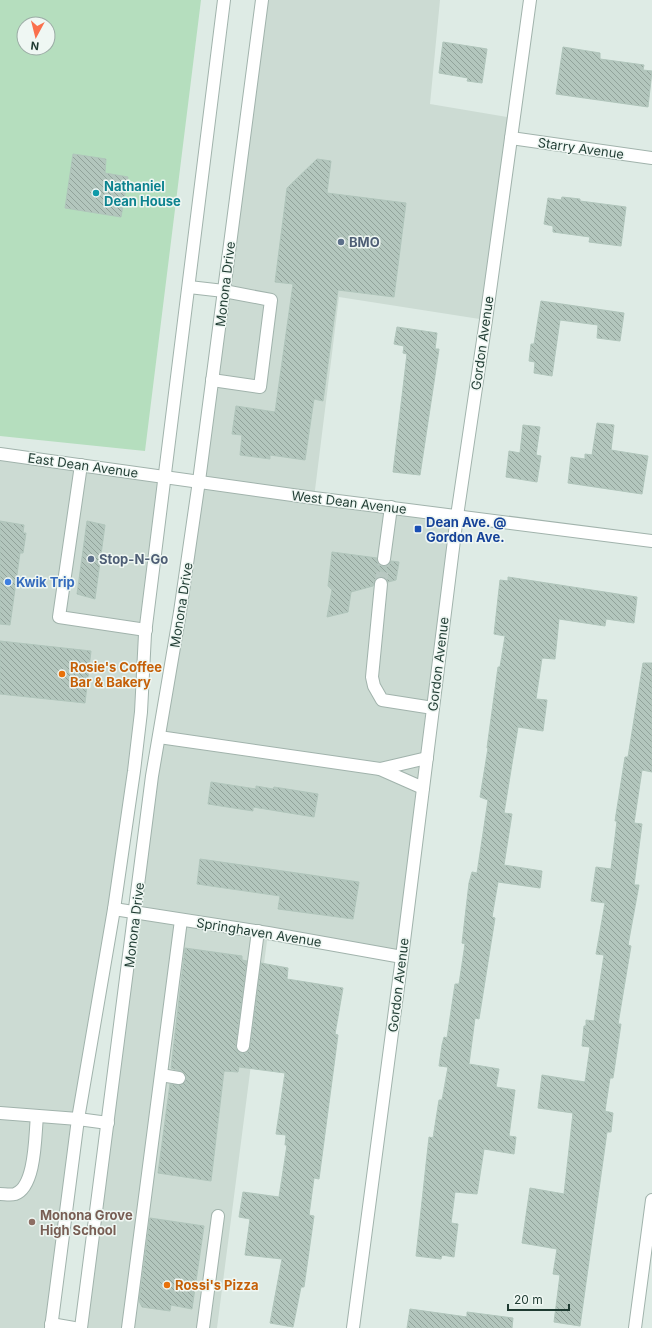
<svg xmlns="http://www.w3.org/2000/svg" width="652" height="1328" viewBox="0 0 652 1328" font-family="Inter,sans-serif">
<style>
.built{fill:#ccdbd3}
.grass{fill:#b5debe;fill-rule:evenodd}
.building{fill:url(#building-back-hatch);stroke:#b0c5bb}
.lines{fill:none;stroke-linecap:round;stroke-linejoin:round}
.minor-tunnel{stroke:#b8c8c1;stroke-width:12;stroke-dasharray:12 6;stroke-linecap:butt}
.minor-casing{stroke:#a1b3ac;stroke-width:14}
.minor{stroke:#fff;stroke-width:12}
.culture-dot{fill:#0f9aa8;stroke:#eff7f3;stroke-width:1.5}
.service-dot{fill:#5c6f8a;stroke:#eff7f3;stroke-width:1.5}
.transit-dot{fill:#1a4fb4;stroke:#eff7f3;stroke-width:1.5}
.shop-dot{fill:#3f7fe0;stroke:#eff7f3;stroke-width:1.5}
.food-dot{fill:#e8710a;stroke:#eff7f3;stroke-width:1.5}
.education-dot{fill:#8d6e63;stroke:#eff7f3;stroke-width:1.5}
.labels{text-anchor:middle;stroke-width:3;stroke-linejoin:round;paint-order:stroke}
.street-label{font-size:13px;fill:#1f3b32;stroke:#eff7f3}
.culture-label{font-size:13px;font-weight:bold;fill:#0d838f;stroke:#eff7f3;text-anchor:start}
.service-label{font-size:13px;font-weight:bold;fill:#4e5e75;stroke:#eff7f3;text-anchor:start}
.transit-label{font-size:13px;font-weight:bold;fill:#164399;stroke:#eff7f3;text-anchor:start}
.shop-label{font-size:13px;font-weight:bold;fill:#366cbe;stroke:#eff7f3;text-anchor:start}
.food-label{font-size:13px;font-weight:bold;fill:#c56008;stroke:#eff7f3;text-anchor:start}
.education-label{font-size:13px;font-weight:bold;fill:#785e54;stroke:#eff7f3;text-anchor:start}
</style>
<defs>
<pattern id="building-back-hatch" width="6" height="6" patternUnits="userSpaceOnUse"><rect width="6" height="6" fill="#b3c6bd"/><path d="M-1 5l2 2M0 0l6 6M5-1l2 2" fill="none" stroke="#91a29a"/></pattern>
</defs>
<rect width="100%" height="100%" fill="#deebe5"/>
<g class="built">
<polygon points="262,0 440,0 430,104 513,118 486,320 339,297 314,498 457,516 402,957 268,933 217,1328 81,1328"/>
<polygon points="0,454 165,477 141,712 51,1328 0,1328"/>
</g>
<path class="grass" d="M0,0H201L145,451L0,436ZM24,24H48V48H24Z"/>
<g class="building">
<polygon points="443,42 487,49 482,83 467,81 468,78 439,73"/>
<polygon points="563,47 600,53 600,59 644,65 643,70 652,71 648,107 556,94"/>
<polygon points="73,154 106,159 105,173 128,177 121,217 65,208"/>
<polygon points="317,159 331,161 327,193 406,203 394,297 338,290 323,401 314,399 305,460 270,455 270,459 240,455 242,435 232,434 236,406 275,412 293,284 275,282 287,188"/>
<polygon points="562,197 580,199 580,201 626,207 621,246 589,242 590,237 553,232 553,226 544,224 548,198 561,200"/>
<polygon points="541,301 624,313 620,341 597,338 598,325 560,320 552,376 534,373 535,362 529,361 531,344 534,344"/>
<polygon points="397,327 437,333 435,349 439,349 420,475 393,472 407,354 403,353 404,346 394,344"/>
<polygon points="597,423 614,425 611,450 648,456 642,494 568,483 571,457 585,459 585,454 592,455"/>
<polygon points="523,425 540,427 536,455 541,456 537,482 506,477 509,451 520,453"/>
<polygon points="0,521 24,525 23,533 26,533 23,553 20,553 10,625 0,624"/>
<polygon points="87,521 105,525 95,599 77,594"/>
<polygon points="332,552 377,558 377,562 383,566 387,566 391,561 399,562 396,580 388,582 385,578 378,577 375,580 373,586 351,592 348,612 327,617 332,590 328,586"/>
<polygon points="508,577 637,597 634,623 606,619 605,626 559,619 555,659 542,658 536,699 547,700 543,731 518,727 504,813 512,814 504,865 542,871 540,888 498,882 492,917 495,918 479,1019 475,1018 469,1064 499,1069 496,1087 515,1090 509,1136 516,1137 514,1154 484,1149 477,1194 455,1192 451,1223 458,1224 454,1257 442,1255 441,1259 416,1256 429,1137 433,1138 439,1100 442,1100 448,1067 439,1066 442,1045 444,1037 447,1038 455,984 459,984 465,944 462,943 469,883 472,872 477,873 488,800 480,797 488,748 487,748 498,667 500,667 505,636 494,634 500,580 508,581"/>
<polygon points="0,641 91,651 85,703 0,694"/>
<polygon points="643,663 652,663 652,772 642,770 636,810 634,823 642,824 634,885 639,885 628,945 631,946 618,1024 621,1024 613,1078 610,1078 605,1111 613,1113 611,1132 607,1132 580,1326 554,1322 560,1275 553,1274 557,1249 522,1243 530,1188 564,1194 573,1113 538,1108 542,1075 585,1082 590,1047 582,1046 584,1026 586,1026 586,1020 594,1021 604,955 596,954 605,903 591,901 596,867 611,869 617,821 615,821 625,757 628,757"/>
<polygon points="211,782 256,789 256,786 273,789 274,787 318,794 314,817 253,807 253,811 208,804"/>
<polygon points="200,859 359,882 353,919 278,909 280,896 197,884"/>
<polygon points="185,948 242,956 242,960 247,961 236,1045 236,1049 242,1053 246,1053 250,1047 261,963 288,968 287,979 343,988 335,1034 338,1035 319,1179 314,1178 309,1215 314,1216 304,1287 301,1287 293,1327 270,1323 282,1259 245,1255 250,1219 239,1217 243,1192 279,1197 287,1145 285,1145 286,1135 276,1134 285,1073 239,1067 238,1072 224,1071 211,1181 158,1173 170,1084 181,1085 186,1079 183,1072 171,1068"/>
<polygon points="150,1218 204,1226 192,1309 171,1305 170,1311 142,1307 139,1301"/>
<polygon points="410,1309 467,1317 467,1312 513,1318 512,1328 407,1328"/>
</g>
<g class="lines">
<polyline class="minor-tunnel" points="381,584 384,559"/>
<g class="minor-casing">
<g id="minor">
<polyline points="511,138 652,158"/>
<polyline points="189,287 224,291 271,300 260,387 212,380"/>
<polyline points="0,454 314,498 652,541"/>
<polyline points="81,465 59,617 146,630"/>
<polyline points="384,559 391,507"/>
<polyline points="381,584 372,677 374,686 382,700 433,708"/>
<polyline points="159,737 380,769 423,788"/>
<polyline points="380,769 427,758"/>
<polyline points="114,909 268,933 402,957"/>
<polyline points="243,1046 258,931"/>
<polyline points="161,1075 179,1078"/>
<polyline points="0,1113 78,1119 108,1123"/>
<path d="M0,1194C4,1194 11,1195 15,1194C36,1187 35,1134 37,1116"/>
<polyline points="51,1324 74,1328"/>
<polyline points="51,1328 78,1119 114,909 134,771 141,712 145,634 224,0"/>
<polyline points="81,1328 152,776 180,612 199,481 262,0"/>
<polyline points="128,1328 181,920"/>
<polyline points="203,1328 218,1216"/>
<polyline points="353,1328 402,957 457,516 486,320 530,0"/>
<polyline points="635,1328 652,1200"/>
</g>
</g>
<use href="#minor" class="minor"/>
</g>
<circle class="culture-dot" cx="96" cy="193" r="4"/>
<g class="service-dot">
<circle cx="341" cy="242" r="4"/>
<circle cx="91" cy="559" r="4"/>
</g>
<rect class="transit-dot" x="414" y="525" width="8" height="8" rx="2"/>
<circle class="shop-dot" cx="8" cy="582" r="4"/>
<g class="food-dot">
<circle cx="62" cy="674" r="4"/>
<circle cx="167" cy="1285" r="4"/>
</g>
<circle class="education-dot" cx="32" cy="1222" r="4"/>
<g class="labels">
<g class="street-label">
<text transform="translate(581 148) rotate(8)" y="5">Starry Avenue</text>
<text transform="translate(225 284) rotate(-83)" y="5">Monona Drive</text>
<text transform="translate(482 343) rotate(-82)" y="5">Gordon Avenue</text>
<text transform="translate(83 465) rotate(8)" y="5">East Dean Avenue</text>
<text transform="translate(349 502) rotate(7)" y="5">West Dean Avenue</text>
<text transform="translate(181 605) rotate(-81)" y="5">Monona Drive</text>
<text transform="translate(438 664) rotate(-83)" y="5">Gordon Avenue</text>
<text transform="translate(134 925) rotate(-83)" y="5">Monona Drive</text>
<text transform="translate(259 932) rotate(9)" y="5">Springhaven Avenue</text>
<text transform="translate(398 985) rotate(-83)" y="5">Gordon Avenue</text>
</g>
<g class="culture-label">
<text x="104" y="191">Nathaniel<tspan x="104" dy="15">Dean House</tspan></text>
</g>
<g class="service-label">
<text x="349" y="247">BMO</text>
<text x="99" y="564">Stop-N-Go</text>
</g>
<g class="transit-label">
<text x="426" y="527">Dean Ave. @<tspan x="426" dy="15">Gordon Ave.</tspan></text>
</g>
<g class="shop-label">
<text x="16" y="587">Kwik Trip</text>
</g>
<g class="food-label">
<text x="70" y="672">Rosie's Coffee<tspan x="70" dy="15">Bar &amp; Bakery</tspan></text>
<text x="175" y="1290">Rossi's Pizza</text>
</g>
<g class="education-label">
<text x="40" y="1220">Monona Grove<tspan x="40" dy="15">High School</tspan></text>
</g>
</g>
<g transform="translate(36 36) rotate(187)"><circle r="19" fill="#eff7f3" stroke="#9caca6"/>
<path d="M0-3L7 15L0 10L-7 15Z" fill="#fa704c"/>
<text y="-6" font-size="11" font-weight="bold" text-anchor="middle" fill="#1f3b32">N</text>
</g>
<path d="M508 1304v6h61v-6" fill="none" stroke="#1f3b32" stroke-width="2"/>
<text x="514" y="1304" font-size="12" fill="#1f3b32" stroke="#eff7f3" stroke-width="3" paint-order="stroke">20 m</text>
</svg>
